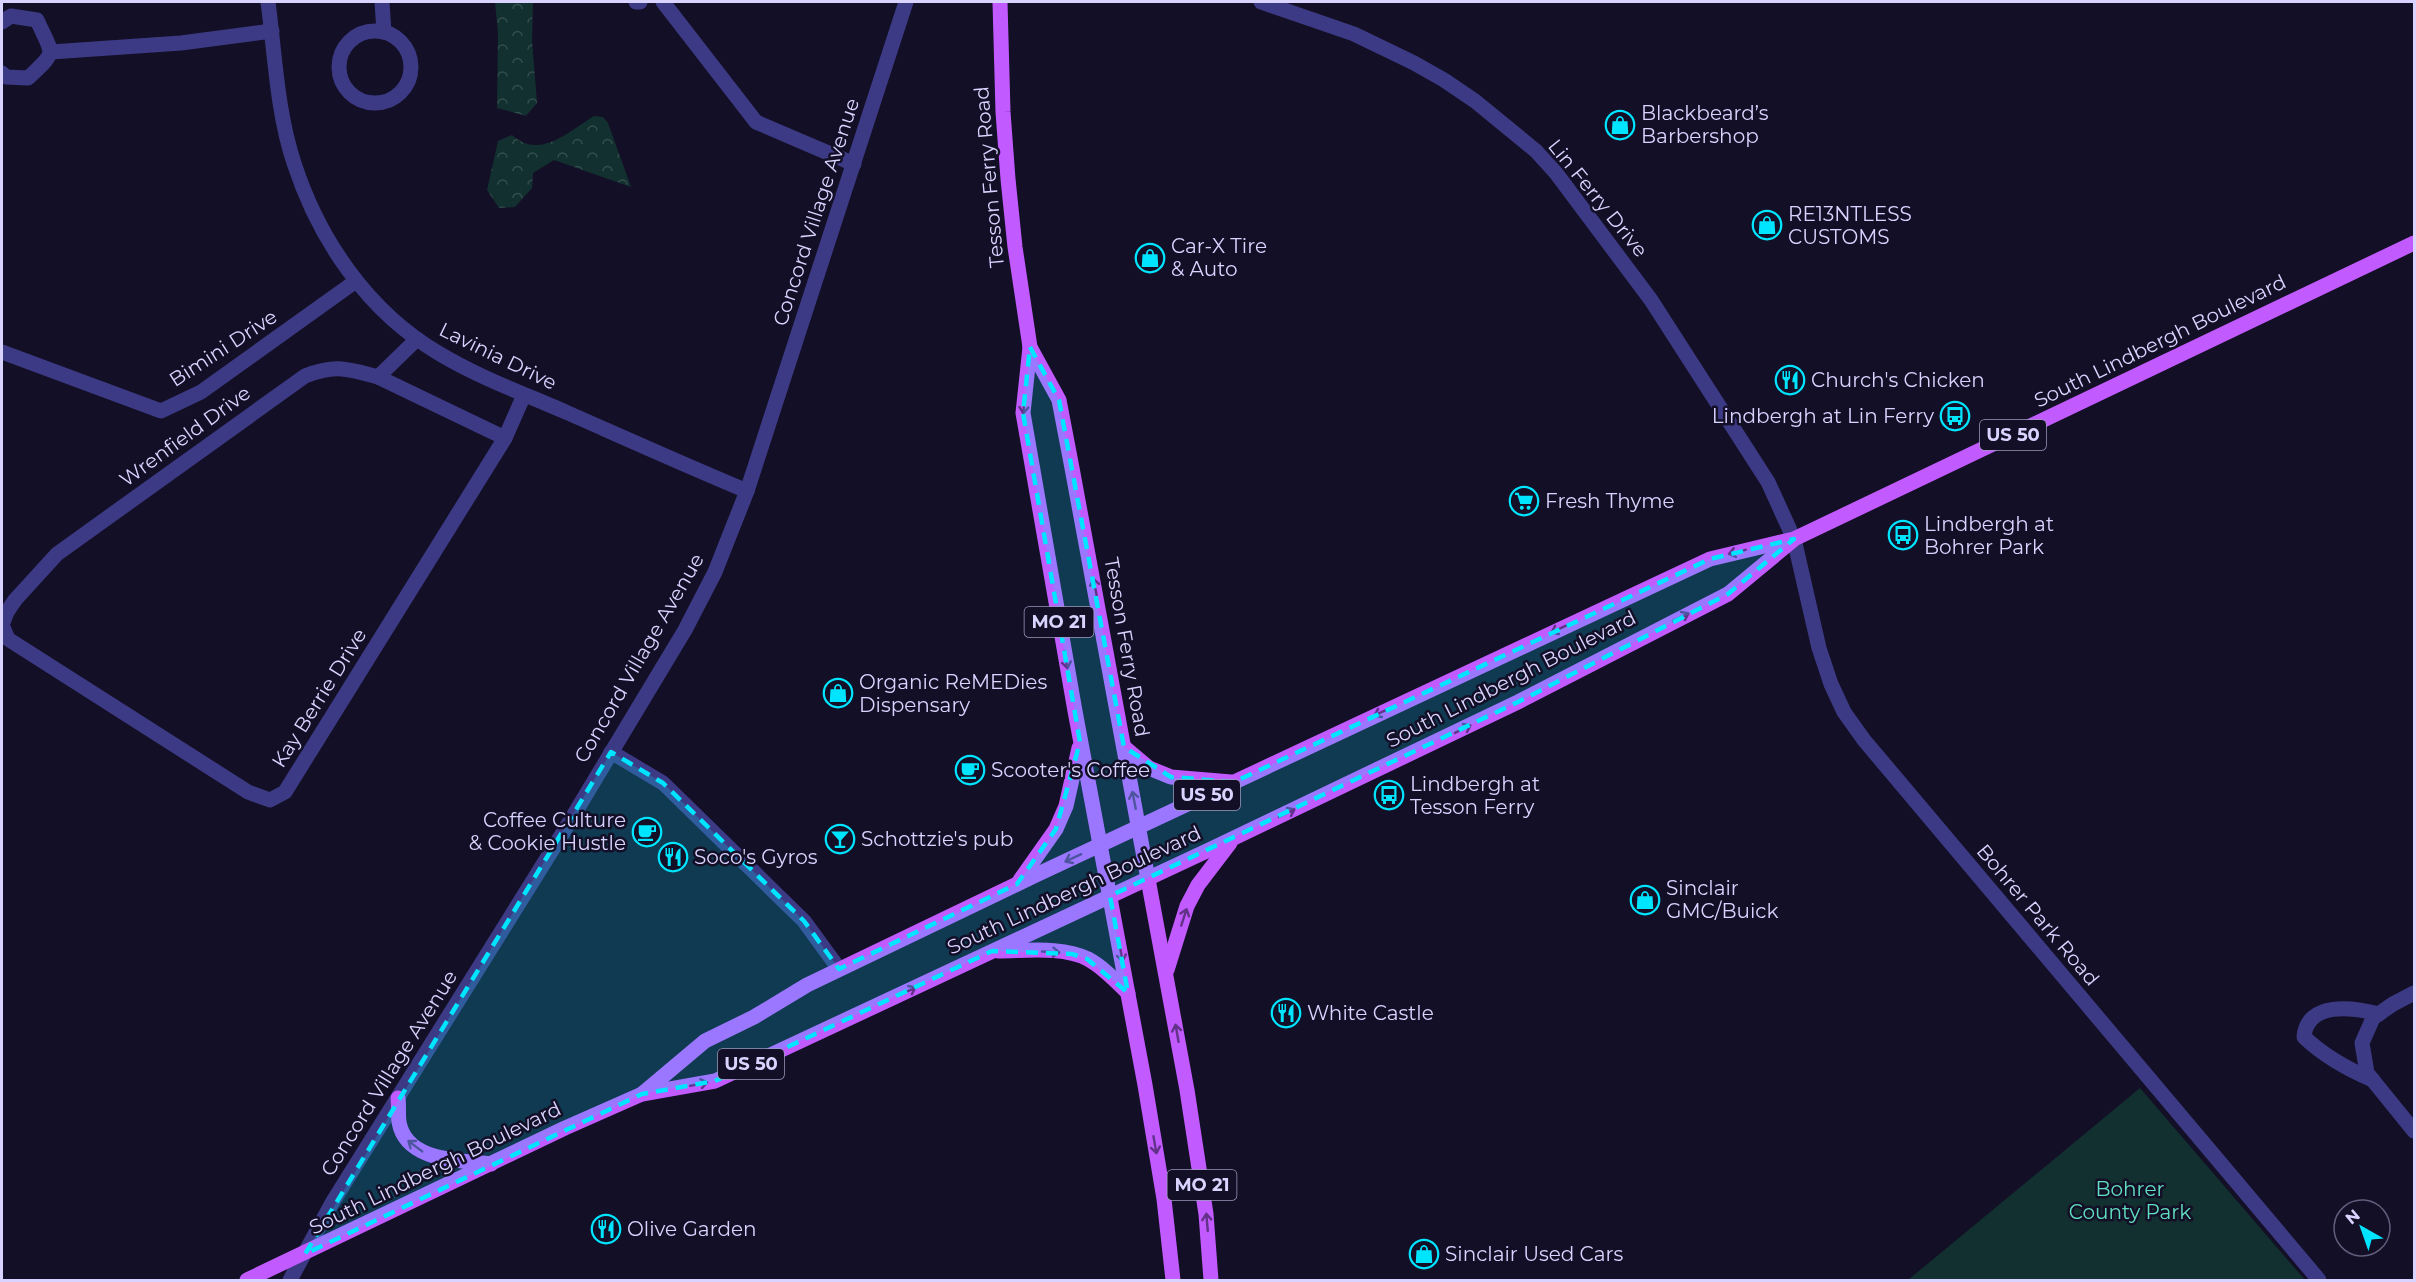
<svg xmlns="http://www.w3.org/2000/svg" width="2416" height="1282" viewBox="0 0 2416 1282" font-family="Montserrat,sans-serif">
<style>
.forest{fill:url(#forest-crowns)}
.green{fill:#12302f}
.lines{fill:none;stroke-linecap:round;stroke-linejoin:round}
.minor{stroke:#3d3a85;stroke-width:15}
.major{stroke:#c25bff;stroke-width:15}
.oneway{stroke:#623188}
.marked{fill:#00e5ff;fill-opacity:0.2;stroke:#00e5ff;stroke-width:4.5;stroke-dasharray:12 8;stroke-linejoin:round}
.labels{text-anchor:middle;stroke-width:5;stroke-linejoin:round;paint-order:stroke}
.shield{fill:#130f26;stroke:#9e99be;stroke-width:1.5}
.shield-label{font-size:18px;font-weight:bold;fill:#d9d4ff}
.poi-label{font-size:20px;fill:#d9d4ff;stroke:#130f26;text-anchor:start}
.street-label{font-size:20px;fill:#d9d4ff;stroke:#130f26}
.park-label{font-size:20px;fill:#5fe0c0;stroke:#130f26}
</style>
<defs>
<pattern id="forest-crowns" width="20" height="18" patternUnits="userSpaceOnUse" patternTransform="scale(1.5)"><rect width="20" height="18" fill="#12302f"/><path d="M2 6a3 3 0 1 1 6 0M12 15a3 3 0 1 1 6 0" fill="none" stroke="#344d4e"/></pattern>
</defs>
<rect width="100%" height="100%" fill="#130f26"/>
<g class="forest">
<polygon points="495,2 533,2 532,40 537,103 526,116 497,108 498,33"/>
<path d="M594,116L603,117L608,123L631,187L554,160L533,173L532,188L515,207L499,208L487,190L498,141L512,135C540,160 568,132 594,116Z"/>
</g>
<polygon class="green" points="2140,1088 2305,1280 1908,1280"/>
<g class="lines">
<g class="minor">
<path d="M268,2C275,55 277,112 294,163C319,240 368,312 440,354C480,378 525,394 568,413C627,439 687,466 747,491"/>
<polyline points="382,2 384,32"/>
<polyline points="636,2 640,2"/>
<polyline points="663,2 756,122 854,164"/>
<polyline points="1261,2 1354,34 1414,63 1444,80 1475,101 1536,151 1556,173 1651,300 1768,482 1794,539 1819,648 1831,684 1844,712 1864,740 2319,1280"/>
<path d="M2,22L11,16L37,20C53,56 58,50 28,78L6,77L2,73"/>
<circle cx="375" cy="67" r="36"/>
<polyline points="51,52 181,43 272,31"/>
<path d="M417,339L378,377C347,369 336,364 305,376L57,554L15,600L7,612L2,625L8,639L248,792L270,800L285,792L505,438L524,395"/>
<polyline points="2,352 161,411 201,392 356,281"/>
<polyline points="378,377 505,438"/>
<polyline points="611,752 663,783 804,921 839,969"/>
<polyline points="2414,993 2393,1004 2373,1018 2362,1043 2367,1073 2414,1131"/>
<path d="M2373,1080C2347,1069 2325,1057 2304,1037C2307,1001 2353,1007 2379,1014"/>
<polyline points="290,1280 332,1203 564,831 685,630 715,572 747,491 906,2"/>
</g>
<g class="major">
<polyline points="1000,2 1003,112 1008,179 1015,247 1030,347 1023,413 1075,711 1145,1085 1164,1199 1173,1280"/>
<polyline points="1030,347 1059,400 1072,468 1187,1090 1206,1214 1211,1280"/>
<polyline points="1124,747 1149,768 1171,777 1231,782"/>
<polyline points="1020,880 1056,829 1066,806 1079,748"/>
<path d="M998,951C1026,951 1063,946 1088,959C1103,967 1116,981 1128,993"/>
<polyline points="1167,970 1187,906 1198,885 1230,843"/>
<polyline points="642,1094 705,1041 754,1017 807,985 1036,875 1710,559 1794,539 2414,243"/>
<path d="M398,1098C399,1106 398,1114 399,1122C406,1162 460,1160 491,1164"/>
<polyline points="247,1280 565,1128 642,1094 715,1081 1211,849 1518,702 1728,594 1792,541"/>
</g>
</g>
<defs><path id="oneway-shaft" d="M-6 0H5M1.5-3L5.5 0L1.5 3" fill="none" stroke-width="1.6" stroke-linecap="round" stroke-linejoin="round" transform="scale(1.5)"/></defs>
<g class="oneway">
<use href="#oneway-shaft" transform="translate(1024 405) rotate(94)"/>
<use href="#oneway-shaft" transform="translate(1737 552) rotate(166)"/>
<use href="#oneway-shaft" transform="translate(1095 587) rotate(-101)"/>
<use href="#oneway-shaft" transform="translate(1681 617) rotate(-26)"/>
<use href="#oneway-shaft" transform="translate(1559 629) rotate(155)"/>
<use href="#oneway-shaft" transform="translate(1066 660) rotate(80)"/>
<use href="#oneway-shaft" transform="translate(1382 712) rotate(155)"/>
<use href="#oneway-shaft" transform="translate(1463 729) rotate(-26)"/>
<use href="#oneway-shaft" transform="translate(1134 800) rotate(-101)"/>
<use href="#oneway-shaft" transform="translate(1287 813) rotate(-26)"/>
<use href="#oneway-shaft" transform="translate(1073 858) rotate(155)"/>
<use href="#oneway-shaft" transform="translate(1184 917) rotate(-72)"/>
<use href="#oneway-shaft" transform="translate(1051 952) rotate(3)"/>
<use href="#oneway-shaft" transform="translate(1121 953) rotate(80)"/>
<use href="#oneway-shaft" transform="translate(908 991) rotate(-25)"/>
<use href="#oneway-shaft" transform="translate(1177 1033) rotate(-100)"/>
<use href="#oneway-shaft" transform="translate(699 1084) rotate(-11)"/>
<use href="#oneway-shaft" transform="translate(1155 1145) rotate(80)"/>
<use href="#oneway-shaft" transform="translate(415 1146) rotate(-143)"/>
<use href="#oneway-shaft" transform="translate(1207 1222) rotate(-95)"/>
</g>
<path class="marked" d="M1030,347L1059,400L1124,747L1171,777L1234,782L1710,559L1794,539L1728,594L1518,702L1110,896L1128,993L1087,959L1072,954L992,951L715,1081L642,1094L305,1254L611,752L663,783L804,921L839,969L1017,884L1056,829L1080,742L1023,413Z"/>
<defs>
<g id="shop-ring" transform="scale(1.5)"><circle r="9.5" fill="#130f26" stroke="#00e5ff" stroke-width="1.5"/><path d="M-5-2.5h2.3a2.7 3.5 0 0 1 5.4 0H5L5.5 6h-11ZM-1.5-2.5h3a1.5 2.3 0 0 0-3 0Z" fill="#00e5ff"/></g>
<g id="restaurant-ring" transform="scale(1.5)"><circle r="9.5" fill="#130f26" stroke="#00e5ff" stroke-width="1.5"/><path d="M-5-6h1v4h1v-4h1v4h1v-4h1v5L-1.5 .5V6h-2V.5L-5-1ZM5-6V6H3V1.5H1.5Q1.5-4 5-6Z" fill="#00e5ff"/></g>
<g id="bus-ring" transform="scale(1.5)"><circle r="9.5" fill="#130f26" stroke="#00e5ff" stroke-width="1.5"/><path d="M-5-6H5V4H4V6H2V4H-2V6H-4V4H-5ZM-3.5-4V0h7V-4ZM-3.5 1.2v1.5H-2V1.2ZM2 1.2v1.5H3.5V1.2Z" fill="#00e5ff"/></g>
<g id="supermarket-ring" transform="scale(1.5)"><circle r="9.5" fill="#130f26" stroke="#00e5ff" stroke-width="1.5"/><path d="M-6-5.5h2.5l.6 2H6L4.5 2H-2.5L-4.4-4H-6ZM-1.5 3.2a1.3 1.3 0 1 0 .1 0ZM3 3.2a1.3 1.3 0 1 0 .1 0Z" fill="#00e5ff"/></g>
<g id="cafe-ring" transform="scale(1.5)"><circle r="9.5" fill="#130f26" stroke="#00e5ff" stroke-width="1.5"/><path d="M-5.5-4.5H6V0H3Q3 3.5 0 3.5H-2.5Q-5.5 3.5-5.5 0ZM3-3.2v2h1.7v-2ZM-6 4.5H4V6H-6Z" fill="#00e5ff"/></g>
<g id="bar-ring" transform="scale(1.5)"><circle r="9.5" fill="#130f26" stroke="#00e5ff" stroke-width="1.5"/><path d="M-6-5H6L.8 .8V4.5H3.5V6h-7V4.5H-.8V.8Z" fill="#00e5ff"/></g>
</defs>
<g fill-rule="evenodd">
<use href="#shop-ring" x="1620" y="125"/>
<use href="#shop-ring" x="1767" y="225"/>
<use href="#shop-ring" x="1150" y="258"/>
<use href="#restaurant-ring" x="1790" y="380"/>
<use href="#bus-ring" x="1955" y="416"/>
<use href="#supermarket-ring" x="1524" y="501"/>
<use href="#bus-ring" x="1903" y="535"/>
<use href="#shop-ring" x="838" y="693"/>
<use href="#cafe-ring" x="970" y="770"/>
<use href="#bus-ring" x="1389" y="795"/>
<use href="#cafe-ring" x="647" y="832"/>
<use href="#bar-ring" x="840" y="839"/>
<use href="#restaurant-ring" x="673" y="857"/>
<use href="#shop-ring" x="1645" y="900"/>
<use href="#restaurant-ring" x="1286" y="1013"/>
<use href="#restaurant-ring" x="606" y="1229"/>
<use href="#shop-ring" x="1424" y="1254"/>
</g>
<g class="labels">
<g class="shield">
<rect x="1980" y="420" width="66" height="30" rx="4.5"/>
<rect x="1024.5" y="607" width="69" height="30" rx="4.5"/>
<rect x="1174" y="780" width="66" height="30" rx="4.5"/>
<rect x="718" y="1049" width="66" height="30" rx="4.5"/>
<rect x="1167.5" y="1170" width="69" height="30" rx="4.5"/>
</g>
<g class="shield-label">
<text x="2013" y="441">US 50</text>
<text x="1059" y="628">MO 21</text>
<text x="1207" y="801">US 50</text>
<text x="751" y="1070">US 50</text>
<text x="1202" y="1191">MO 21</text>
</g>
<g class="poi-label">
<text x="1641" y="120">Blackbeard’s<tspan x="1641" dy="23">Barbershop</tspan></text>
<text x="1788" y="221">RE13NTLESS<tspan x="1788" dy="23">CUSTOMS</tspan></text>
<text x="1171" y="253">Car-X Tire<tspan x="1171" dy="23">&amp; Auto</tspan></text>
<text x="1811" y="387">Church's Chicken</text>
<text x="1934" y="423" text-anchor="end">Lindbergh at Lin Ferry</text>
<text x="1545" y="508">Fresh Thyme</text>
<text x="1924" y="531">Lindbergh at<tspan x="1924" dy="23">Bohrer Park</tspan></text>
<text x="859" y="689">Organic ReMEDies<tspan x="859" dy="23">Dispensary</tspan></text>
<text x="991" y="777">Scooter's Coffee</text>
<text x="1410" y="791">Lindbergh at<tspan x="1410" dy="23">Tesson Ferry</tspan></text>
<text x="626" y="827" text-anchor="end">Coffee Culture<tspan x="626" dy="23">&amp; Cookie Hustle</tspan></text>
<text x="861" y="846">Schottzie's pub</text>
<text x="694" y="864">Soco's Gyros</text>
<text x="1666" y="895">Sinclair<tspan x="1666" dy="23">GMC/Buick</tspan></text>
<text x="1307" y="1020">White Castle</text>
<text x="627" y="1236">Olive Garden</text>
<text x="1445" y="1261">Sinclair Used Cars</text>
</g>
<g class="street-label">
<text transform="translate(989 177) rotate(-95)" y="7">Tesson Ferry Road</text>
<text transform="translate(1598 198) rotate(51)" y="7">Lin Ferry Drive</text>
<text transform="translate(816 212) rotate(-72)" y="7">Concord Village Avenue</text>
<text transform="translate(2160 341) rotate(-26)" y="7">South Lindbergh Boulevard</text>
<text transform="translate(223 348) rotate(-33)" y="7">Bimini Drive</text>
<text transform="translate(498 356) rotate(26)" y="7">Lavinia Drive</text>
<text transform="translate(185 436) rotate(-36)" y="7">Wrenfield Drive</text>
<text transform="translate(1127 647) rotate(80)" y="7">Tesson Ferry Road</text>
<text transform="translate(639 658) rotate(-60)" y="7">Concord Village Avenue</text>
<text transform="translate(1511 679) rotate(-27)" y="7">South Lindbergh Boulevard</text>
<text transform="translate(319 698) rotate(-58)" y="7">Kay Berrie Drive</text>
<text transform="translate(1074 890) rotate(-25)" y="7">South Lindbergh Boulevard</text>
<text transform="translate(2038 915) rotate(50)" y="7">Bohrer Park Road</text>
<text transform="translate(389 1073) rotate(-58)" y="7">Concord Village Avenue</text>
<text transform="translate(435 1168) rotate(-26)" y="7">South Lindbergh Boulevard</text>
</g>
<g class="park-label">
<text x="2130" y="1196">Bohrer<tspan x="2130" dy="23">County Park</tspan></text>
</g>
</g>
<rect width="2416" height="1282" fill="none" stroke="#d9d4ff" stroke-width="6"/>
<g transform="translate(2362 1228) rotate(320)"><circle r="28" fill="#130f26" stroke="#625e7d" stroke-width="1.5"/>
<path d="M0-4.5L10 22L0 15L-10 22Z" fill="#00e5ff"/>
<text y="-9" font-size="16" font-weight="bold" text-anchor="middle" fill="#d9d4ff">N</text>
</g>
</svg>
